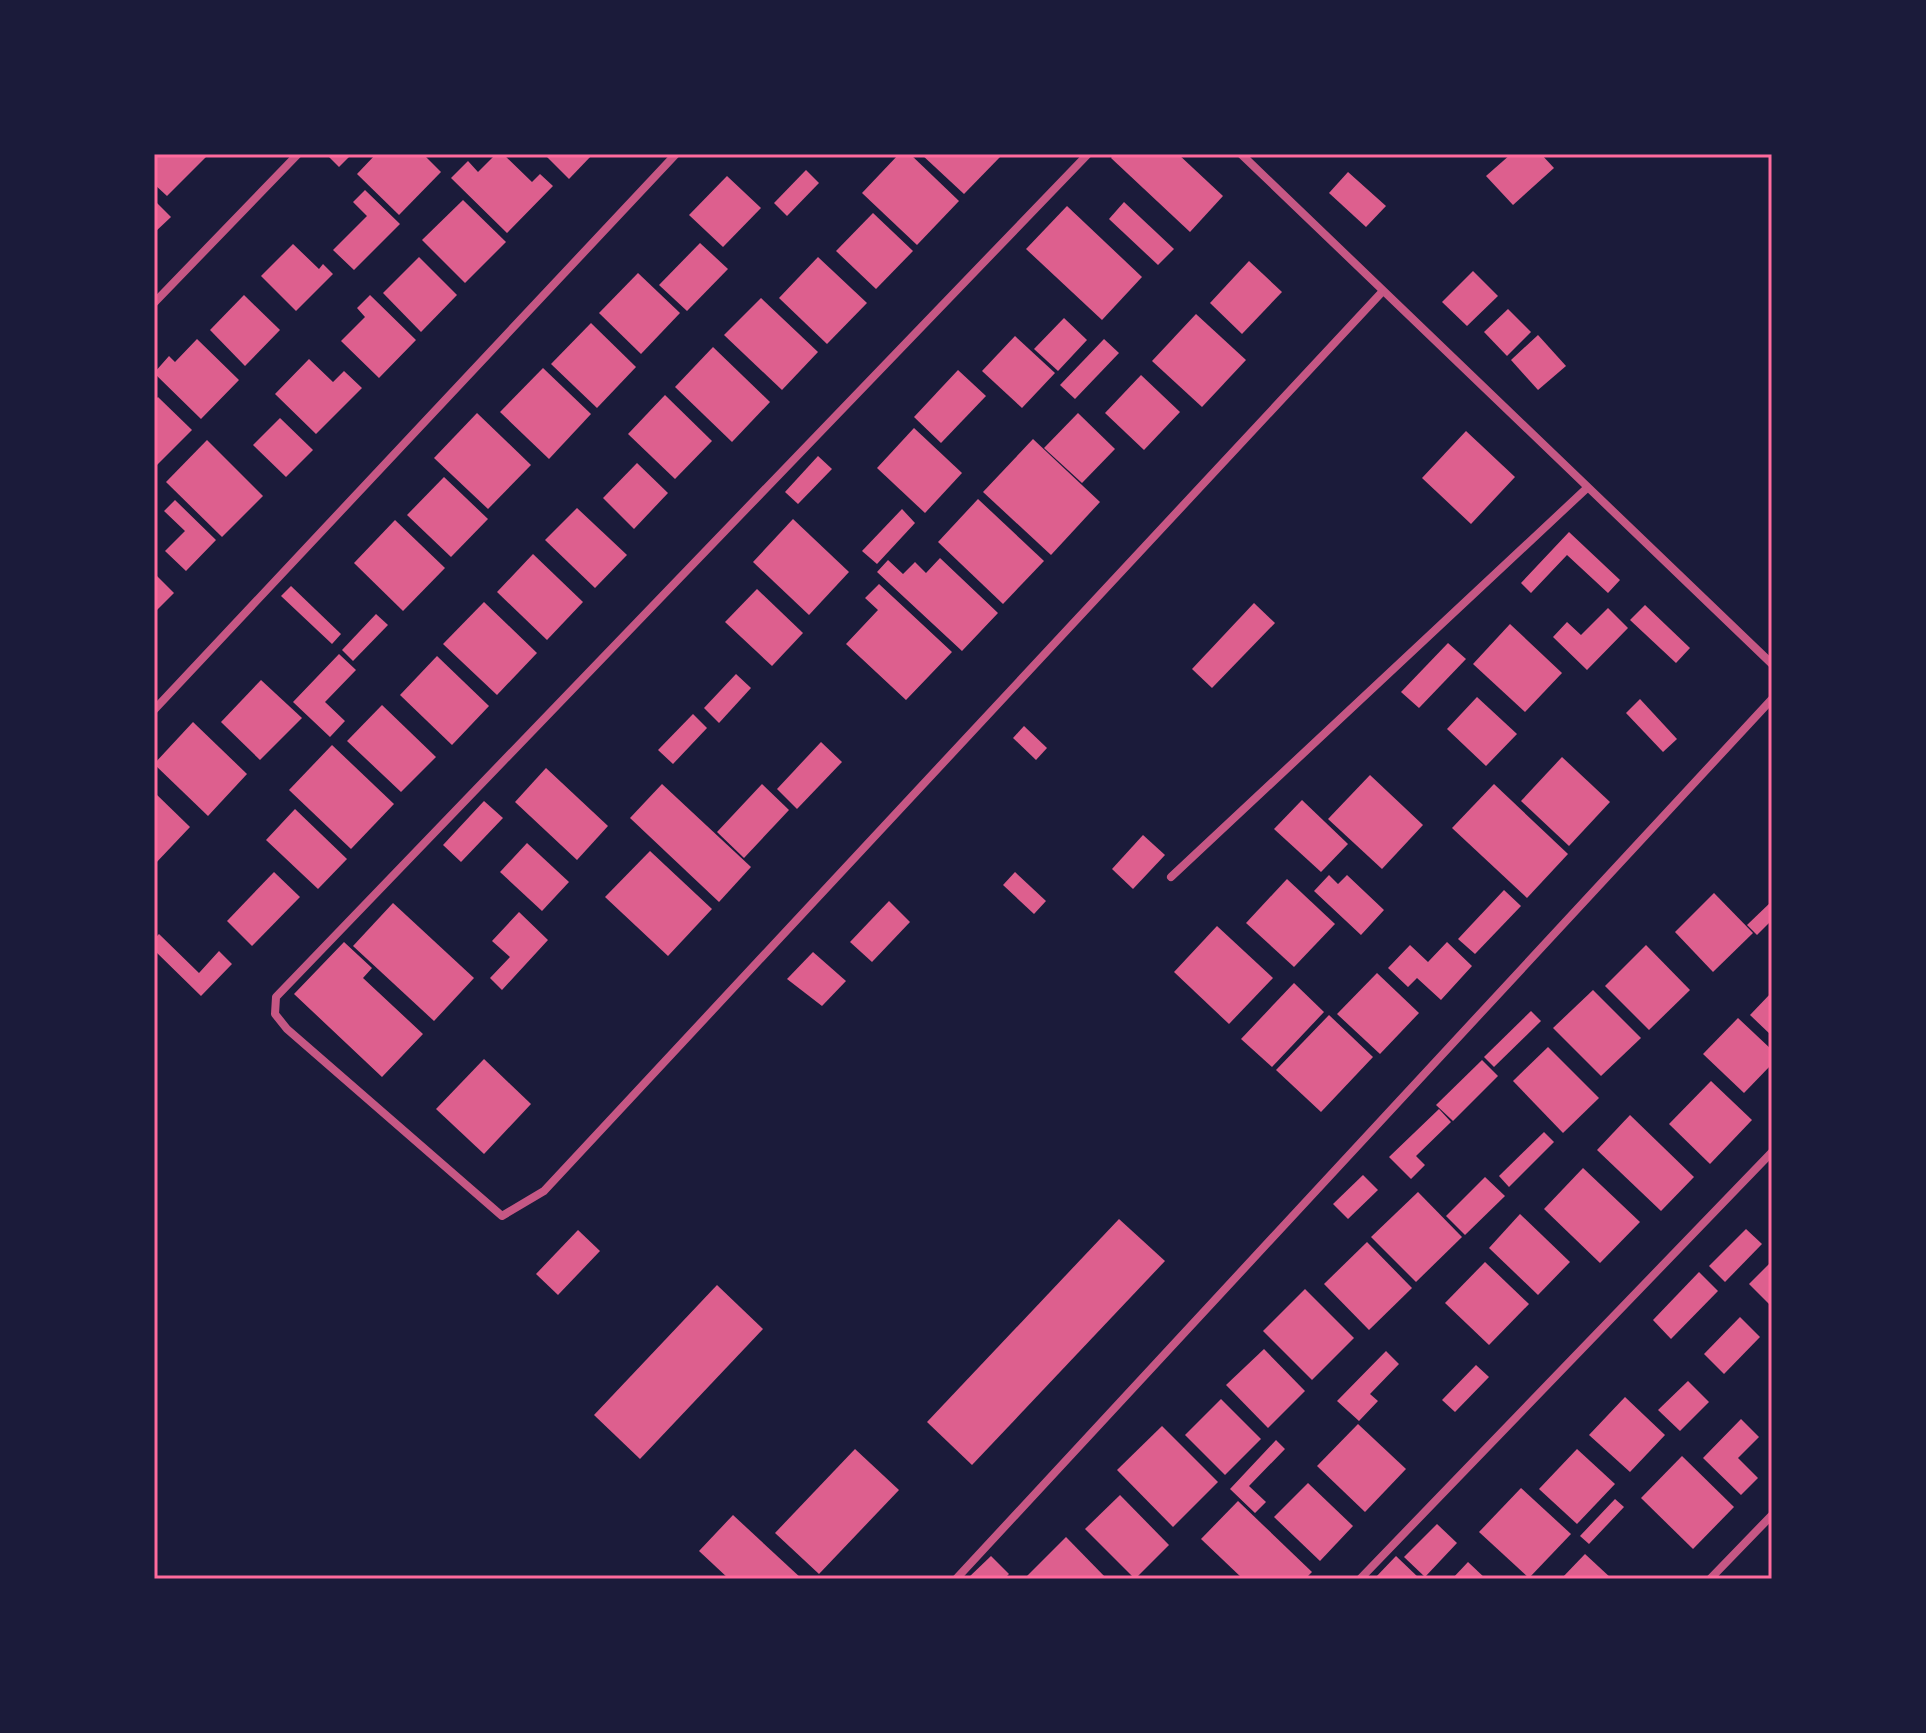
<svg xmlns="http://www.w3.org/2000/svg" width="1926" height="1733" viewBox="0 0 1926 1733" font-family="Ubuntu,sans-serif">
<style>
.building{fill:#dd5f8e}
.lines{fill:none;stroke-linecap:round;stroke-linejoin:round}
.minor{stroke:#c65784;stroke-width:8}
.neatline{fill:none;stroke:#ff6b9d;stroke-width:3}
</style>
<rect width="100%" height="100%" fill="#1b1b3a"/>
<g class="building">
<polygon points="154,154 203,154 206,157 167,196 154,184"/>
<polygon points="326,154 352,154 339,167"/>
<polygon points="376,154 423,154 441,172 399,215 357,174"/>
<polygon points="496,154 503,154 532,182 540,174 553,186 507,233 451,178 468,161 478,172"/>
<polygon points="544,154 593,154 569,179"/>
<polygon points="899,154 910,154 959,201 917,245 862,193"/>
<polygon points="921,154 999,154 1001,156 964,194"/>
<polygon points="1114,154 1178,154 1223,196 1190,232 1111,158"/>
<polygon points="1511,154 1541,154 1554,168 1513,205 1486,176"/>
<polygon points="806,170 819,183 787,216 774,203"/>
<polygon points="1348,172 1386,206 1366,227 1329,193"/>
<polygon points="727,176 761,208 723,247 689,215"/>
<polygon points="365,190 400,224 354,270 333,250 367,216 353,202"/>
<polygon points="154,200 171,217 154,233"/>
<polygon points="463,200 506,242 465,283 422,240"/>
<polygon points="1124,202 1174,249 1158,265 1109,219"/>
<polygon points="1067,206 1142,277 1102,320 1026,249"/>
<polygon points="873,213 913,251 876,289 836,251"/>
<polygon points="700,243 728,269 687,311 659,285"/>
<polygon points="293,244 319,269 323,264 333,274 296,311 261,276"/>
<polygon points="419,257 457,295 421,332 383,293"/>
<polygon points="818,257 867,303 827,344 779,298"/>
<polygon points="1249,261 1282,292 1242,334 1210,303"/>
<polygon points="1473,271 1498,296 1467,326 1442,302"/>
<polygon points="638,273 680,313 641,354 599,313"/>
<polygon points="244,295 280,330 245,366 210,330"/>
<polygon points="370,295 416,340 379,378 341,341 365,317 357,308"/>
<polygon points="761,298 818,352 782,390 724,335"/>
<polygon points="1508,309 1531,332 1507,356 1484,332"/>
<polygon points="1196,314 1246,360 1202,407 1152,361"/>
<polygon points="1064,318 1087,340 1058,371 1034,349"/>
<polygon points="591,323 636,367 597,408 551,364"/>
<polygon points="1538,335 1566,366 1538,390 1511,360"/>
<polygon points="1015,336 1055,373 1022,408 982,371"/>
<polygon points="197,339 239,380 201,419 154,373 169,356 175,362"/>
<polygon points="1104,339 1119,353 1075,399 1060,385"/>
<polygon points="713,347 770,402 732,442 675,387"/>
<polygon points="309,359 333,382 344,371 362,388 316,434 275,394"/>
<polygon points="543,368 591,414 549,459 500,412"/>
<polygon points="958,370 986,396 941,443 914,417"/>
<polygon points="1141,375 1180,412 1144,450 1105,413"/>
<polygon points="665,395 712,441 675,479 628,434"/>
<polygon points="158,397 192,430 154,468 154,401"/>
<polygon points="477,413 531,465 488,509 434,458"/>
<polygon points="1078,413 1115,449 1082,483 1044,448"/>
<polygon points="280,418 313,450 286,477 253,445"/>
<polygon points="914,428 962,473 925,513 877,468"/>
<polygon points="1466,431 1515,477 1471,524 1422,478"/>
<polygon points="1033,439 1100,502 1051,555 983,492"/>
<polygon points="207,440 263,496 222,537 166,482"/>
<polygon points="818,456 832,469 798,504 785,492"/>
<polygon points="637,463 668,493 634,529 603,498"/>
<polygon points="444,477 488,519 451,557 407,515"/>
<polygon points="978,499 1044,561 1003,604 938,542"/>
<polygon points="175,500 216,540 186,571 165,551 185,531 164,511"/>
<polygon points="577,508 627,555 595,588 545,540"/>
<polygon points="902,509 915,523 877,564 862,551"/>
<polygon points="793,519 849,572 809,615 753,562"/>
<polygon points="395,520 445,568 403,611 354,563"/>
<polygon points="1569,532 1620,580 1608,593 1567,555 1531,593 1521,583"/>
<polygon points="533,554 583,602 547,640 497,592"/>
<polygon points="940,558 998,613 962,651 877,572 888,560 903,574 915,562 926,573"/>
<polygon points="154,573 174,593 154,613"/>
<polygon points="879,584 952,652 906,700 846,644 878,610 865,598"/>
<polygon points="291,586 341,634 332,644 281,596"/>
<polygon points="757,589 803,633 772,666 725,622"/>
<polygon points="484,602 537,653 497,695 443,644"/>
<polygon points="1254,603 1275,623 1212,688 1192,669"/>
<polygon points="1645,605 1690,648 1676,663 1630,620"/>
<polygon points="1608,608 1628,628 1587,670 1553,637 1567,622 1581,635"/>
<polygon points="376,614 388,625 353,661 342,650"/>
<polygon points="1510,624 1562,673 1525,712 1473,664"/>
<polygon points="1448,643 1466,659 1419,708 1401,692"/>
<polygon points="339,654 356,670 325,702 345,721 330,737 293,702"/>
<polygon points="437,656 489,706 452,745 400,695"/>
<polygon points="736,674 751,688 719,723 704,708"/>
<polygon points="261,680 302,718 260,760 221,722"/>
<polygon points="1477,697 1517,734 1486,766 1447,729"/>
<polygon points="1640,699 1677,739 1663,752 1626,713"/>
<polygon points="382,705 436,757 401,792 347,741"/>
<polygon points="693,714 707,728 673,764 658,750"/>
<polygon points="193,722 247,774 208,816 154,764"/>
<polygon points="1024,726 1047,748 1036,760 1013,738"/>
<polygon points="821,742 842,762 797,809 777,789"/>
<polygon points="332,745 394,804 351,849 289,790"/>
<polygon points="1562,757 1610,802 1569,846 1521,801"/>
<polygon points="546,768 608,826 577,860 515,802"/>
<polygon points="1370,775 1423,825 1382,869 1328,819"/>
<polygon points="662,784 751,867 719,902 630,818"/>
<polygon points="762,784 789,810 744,858 717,832"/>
<polygon points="1494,784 1568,854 1527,898 1452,828"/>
<polygon points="154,792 190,827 154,865"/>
<polygon points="1302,800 1348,844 1321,872 1274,829"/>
<polygon points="484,801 503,818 461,862 443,845"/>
<polygon points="295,809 347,859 318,889 266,840"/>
<polygon points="1143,835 1165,855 1133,889 1112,869"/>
<polygon points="527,843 569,882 542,911 500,872"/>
<polygon points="650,851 712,909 668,956 605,897"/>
<polygon points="274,872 300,897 252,946 227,921"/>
<polygon points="1015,872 1046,901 1034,914 1003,885"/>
<polygon points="1329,875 1338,884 1347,875 1384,910 1361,935 1314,891"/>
<polygon points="1287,879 1335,924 1294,967 1246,923"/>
<polygon points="1504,890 1521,906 1475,954 1458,939"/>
<polygon points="1714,893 1753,933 1713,972 1675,932"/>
<polygon points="889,901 910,922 872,962 850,942"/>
<polygon points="1772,901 1772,920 1757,935 1747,925"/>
<polygon points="393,903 474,978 434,1021 353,946"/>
<polygon points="519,912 548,940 502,990 490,978 510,957 492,941"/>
<polygon points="1217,926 1273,978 1229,1024 1174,972"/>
<polygon points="159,934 199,973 219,951 232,964 201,996 154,950 154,939"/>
<polygon points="344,942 372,968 363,978 423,1034 382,1077 294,994"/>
<polygon points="1447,942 1472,966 1441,1000 1417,978 1408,987 1388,968 1410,945 1428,962"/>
<polygon points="1646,945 1690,990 1649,1030 1605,986"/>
<polygon points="813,952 846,981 822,1006 787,979"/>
<polygon points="1377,973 1419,1013 1380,1054 1337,1014"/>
<polygon points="1294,983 1324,1012 1272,1067 1241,1039"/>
<polygon points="1593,990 1641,1038 1601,1076 1553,1028"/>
<polygon points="1772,992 1772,1036 1750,1015"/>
<polygon points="1531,1011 1541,1021 1494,1067 1484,1057"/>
<polygon points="1329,1015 1373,1057 1321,1112 1276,1070"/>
<polygon points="1738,1018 1772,1050 1772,1064 1744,1093 1703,1054"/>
<polygon points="1548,1047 1599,1098 1563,1133 1513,1081"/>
<polygon points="484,1059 531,1104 484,1154 436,1109"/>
<polygon points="1482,1060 1498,1076 1453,1121 1436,1105"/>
<polygon points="1711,1081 1752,1120 1710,1164 1669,1124"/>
<polygon points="1439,1109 1451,1122 1416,1156 1425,1165 1411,1179 1389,1157"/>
<polygon points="1630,1115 1694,1177 1661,1211 1597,1150"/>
<polygon points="1544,1132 1554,1142 1509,1187 1499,1176"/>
<polygon points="1583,1168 1640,1222 1600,1263 1544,1209"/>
<polygon points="1363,1175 1378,1190 1348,1219 1333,1204"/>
<polygon points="1485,1177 1505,1196 1465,1235 1446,1216"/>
<polygon points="1418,1192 1462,1237 1416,1282 1371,1237"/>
<polygon points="1520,1214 1570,1262 1538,1295 1489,1248"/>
<polygon points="1119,1219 1165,1261 972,1465 927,1422"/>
<polygon points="1746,1229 1762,1244 1725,1282 1709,1266"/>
<polygon points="578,1230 600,1251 558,1295 536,1274"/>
<polygon points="1367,1242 1412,1288 1369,1330 1324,1284"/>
<polygon points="1772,1261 1772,1307 1749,1284"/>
<polygon points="1485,1262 1529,1304 1489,1345 1445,1303"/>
<polygon points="1699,1272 1718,1291 1671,1339 1653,1320"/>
<polygon points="717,1285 763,1329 640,1459 594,1415"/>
<polygon points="1305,1289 1354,1338 1312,1380 1263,1331"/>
<polygon points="1740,1317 1760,1337 1724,1374 1704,1354"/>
<polygon points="1264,1349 1305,1391 1268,1428 1226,1385"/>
<polygon points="1386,1351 1399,1364 1370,1394 1378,1401 1359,1421 1337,1401"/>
<polygon points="1476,1365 1489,1377 1455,1412 1442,1400"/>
<polygon points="1688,1381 1709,1402 1680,1431 1658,1410"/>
<polygon points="1625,1397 1665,1435 1630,1472 1589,1435"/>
<polygon points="1221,1399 1261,1439 1225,1475 1185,1435"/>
<polygon points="1741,1419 1759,1437 1738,1458 1758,1478 1741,1495 1703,1458"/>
<polygon points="1358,1424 1406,1469 1365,1512 1317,1466"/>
<polygon points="1162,1426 1218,1482 1173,1527 1117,1470"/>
<polygon points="1276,1440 1285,1449 1249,1486 1266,1502 1255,1513 1230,1489"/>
<polygon points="855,1449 899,1490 819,1574 775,1533"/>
<polygon points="1577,1449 1615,1484 1577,1524 1539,1489"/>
<polygon points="1682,1456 1734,1507 1693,1549 1641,1498"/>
<polygon points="1308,1483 1353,1526 1320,1561 1274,1517"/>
<polygon points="1521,1488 1571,1534 1529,1578 1479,1532"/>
<polygon points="1120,1495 1169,1545 1135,1579 1085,1529"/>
<polygon points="1615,1499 1624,1507 1589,1544 1580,1536"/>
<polygon points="1238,1501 1312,1572 1305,1579 1243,1579 1201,1539"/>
<polygon points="733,1515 802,1579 729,1579 699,1551"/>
<polygon points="1437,1524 1457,1543 1425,1577 1404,1557"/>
<polygon points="1066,1537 1107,1579 1024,1579"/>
<polygon points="1585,1554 1612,1579 1561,1579"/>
<polygon points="991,1556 1009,1574 1004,1579 967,1579"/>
<polygon points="1396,1556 1420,1579 1374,1579"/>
<polygon points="1468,1562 1486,1579 1452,1579"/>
</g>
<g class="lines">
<g class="minor">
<polyline points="1088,154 276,997 275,1014 287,1029 502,1216 544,1191 1382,292"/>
<polyline points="1241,154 1772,664"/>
<polyline points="154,303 298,154"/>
<polyline points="154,710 676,154"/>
<polyline points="1171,877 1587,488"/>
<polyline points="956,1579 1772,699"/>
<polyline points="1360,1579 1772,1152"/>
<polyline points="1710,1579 1772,1515"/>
</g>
</g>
<rect width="1926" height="1733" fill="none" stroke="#1b1b3a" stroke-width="312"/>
<rect x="156" y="156" width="1614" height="1421" class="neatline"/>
</svg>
